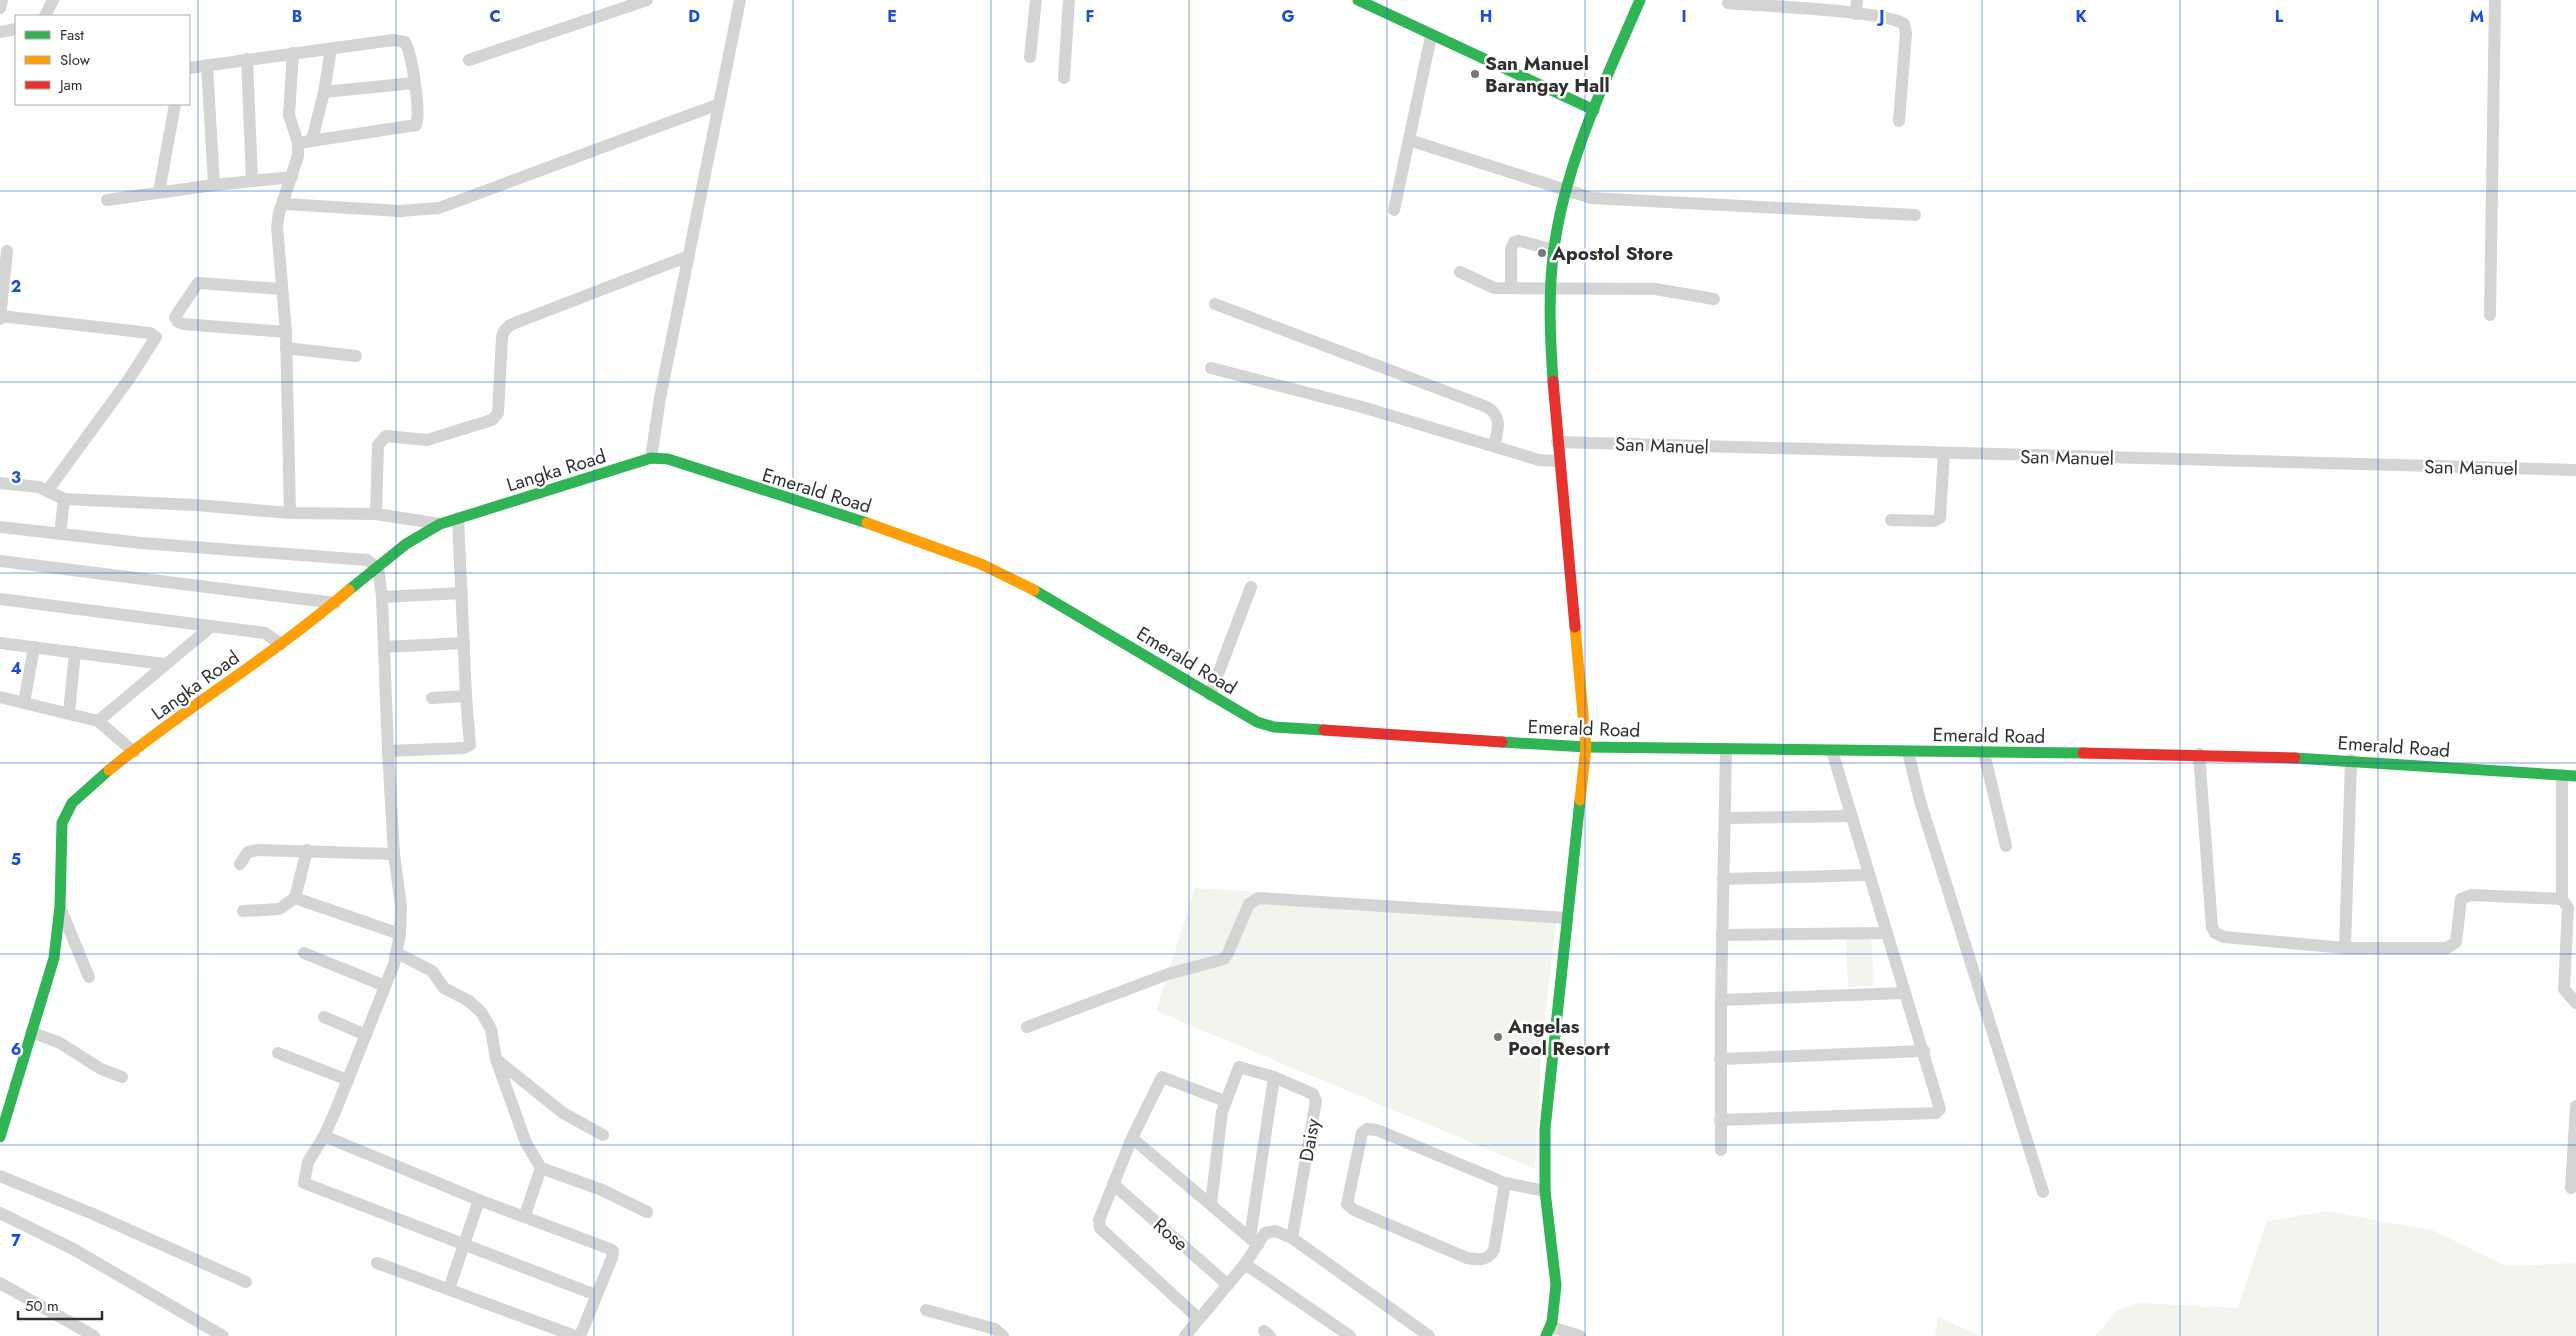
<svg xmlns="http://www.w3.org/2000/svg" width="2576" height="1336" viewBox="0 0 2576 1336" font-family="Jost,sans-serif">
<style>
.green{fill:#f1f5ed}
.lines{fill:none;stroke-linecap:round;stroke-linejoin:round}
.street{stroke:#d4d4d4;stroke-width:12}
.fast{stroke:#30b455;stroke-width:11}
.slow{stroke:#ff9f0a;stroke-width:11}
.jam{stroke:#e5322d;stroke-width:11}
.grid{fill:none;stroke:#1d4ed8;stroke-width:1;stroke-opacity:0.55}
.poi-dot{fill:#787878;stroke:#fff;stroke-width:2}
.labels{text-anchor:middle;stroke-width:5;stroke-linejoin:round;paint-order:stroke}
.poi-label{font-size:19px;font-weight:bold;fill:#303030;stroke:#fff;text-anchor:start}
.street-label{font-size:19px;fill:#303030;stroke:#fff}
.grid-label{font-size:16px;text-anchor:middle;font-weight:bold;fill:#1d4ed8;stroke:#fff;stroke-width:5;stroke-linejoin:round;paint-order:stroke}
</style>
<rect width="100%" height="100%" fill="#fff"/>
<g class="green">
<polygon points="1195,888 1376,900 1557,916 1542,1040 1535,1169 1156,1011"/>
<polygon points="1871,937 1874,985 1848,987 1846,939"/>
<polygon points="2327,1211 2434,1231 2506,1266 2576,1263 2576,1336 2095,1336 2117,1311 2140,1303 2238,1308 2267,1221"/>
<polygon points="1938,1317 1980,1336 1935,1336"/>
</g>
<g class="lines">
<g class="street">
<path d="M1728,3C1759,6 1883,10 1904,24L1906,33L1899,121"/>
<polyline points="0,8 2,0"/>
<polyline points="1856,14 1857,0"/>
<polyline points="45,16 53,0"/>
<polyline points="0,32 16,29"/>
<polyline points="1030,57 1036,0"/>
<polyline points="247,59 252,180"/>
<polyline points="469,60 647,0"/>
<polyline points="207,65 214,185"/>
<path d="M189,68L393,40L405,42C412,54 421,113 416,125L298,143"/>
<polyline points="1064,78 1069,0"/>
<polyline points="324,92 414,83"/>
<polyline points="312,140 324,92 331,49"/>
<polyline points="1409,140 1591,198 1915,215"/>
<polyline points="159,192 175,104"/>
<polyline points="107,200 214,185 292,177"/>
<polyline points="284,204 400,211 439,208 719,104"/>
<polyline points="1394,210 1431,36"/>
<polyline points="1460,272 1494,288 1655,289 1714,299"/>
<polyline points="1511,288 1511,249 1514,242 1520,241 1554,250"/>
<polyline points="282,289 198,283 175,317 178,322 183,324 286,332"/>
<path d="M1215,304L1487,407C1503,417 1498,430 1494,446"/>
<polyline points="2490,315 2495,0"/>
<polyline points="0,316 150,333 156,337 129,379 48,490"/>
<polyline points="0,319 7,251"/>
<polyline points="286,348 356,356"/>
<polyline points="1211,368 1362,407 1539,460 1559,461"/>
<polyline points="1557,442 2576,470"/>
<polyline points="651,458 660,398 740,0"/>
<polyline points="0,483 39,487 64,499 196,505 290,513 376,514 440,524"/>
<polyline points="290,513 286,332 277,227 279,213 298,156 298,143 289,115 293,53"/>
<polyline points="376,514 378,445 386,436 427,440 492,420 498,413 502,337 504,331 510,325 689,256"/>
<polyline points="1891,520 1934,521 1940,518 1944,453"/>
<polyline points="0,527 141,543 367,560 378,568 382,597 388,751 394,854 401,906 400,934 394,964 335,1112 324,1136 308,1162 304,1183 596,1295"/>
<polyline points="60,534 64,499"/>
<polyline points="0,561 335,603"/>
<polyline points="382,597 462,593"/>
<polyline points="0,599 265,633 281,644"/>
<polyline points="0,643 164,664"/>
<polyline points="384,647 464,643"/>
<polyline points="1210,695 1251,587"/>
<polyline points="0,697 98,721 134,752"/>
<polyline points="432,698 466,696"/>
<polyline points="24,703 34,647"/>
<polyline points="69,713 75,652"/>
<polyline points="98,721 212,626"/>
<polyline points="388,751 464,748 470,745 466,696 458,518"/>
<polyline points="1908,752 1920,801 2043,1192"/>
<polyline points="1984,753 2006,846"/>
<polyline points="2199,754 2212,927 2215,933 2224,937 2345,948 2447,948 2456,942 2461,899 2471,895 2562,899 2562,775"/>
<polyline points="1725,818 1851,816"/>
<polyline points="240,864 248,852 258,850 394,854"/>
<polyline points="1723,879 1868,875"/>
<polyline points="295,898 307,850"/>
<polyline points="2562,899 2568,908 2564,989 2576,1003"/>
<polyline points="61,910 89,977"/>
<polyline points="243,911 279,909 295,898 400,934"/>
<polyline points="1722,935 1886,933"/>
<polyline points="2345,948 2351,760"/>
<polyline points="304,953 385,986"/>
<polyline points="397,953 432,971 444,988 469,1001 481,1012 491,1029 496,1059 526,1143 541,1168 602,1190 647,1212"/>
<polyline points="1721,1000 1904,993"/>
<polyline points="324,1017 366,1035"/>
<polyline points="1027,1027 1168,974 1224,959 1228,953 1249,904 1259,898 1567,918"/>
<polyline points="31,1032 60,1043 101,1069 122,1077"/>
<polyline points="278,1053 348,1080"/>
<polyline points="1720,1059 1924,1051"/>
<polyline points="497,1060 563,1113 603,1135"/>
<polyline points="1720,1120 1936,1113 1940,1109 1832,751"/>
<polyline points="324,1136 479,1200 610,1249 613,1251 612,1258 580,1336"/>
<polyline points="1132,1138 1258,1245"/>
<polyline points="1721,1150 1721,1000 1726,749"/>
<polyline points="0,1176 93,1214 246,1282"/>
<path d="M1505,1183L1494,1250C1488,1261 1478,1260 1467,1258L1354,1210L1347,1204L1362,1133L1367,1129L1377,1130L1505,1183L1545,1191"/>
<polyline points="1113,1184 1228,1285"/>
<polyline points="2571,1188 2576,1106"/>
<polyline points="1211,1204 1222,1112 1239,1067 1274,1077 1313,1094 1316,1101 1292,1238 1429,1336"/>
<polyline points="0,1213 75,1250 223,1336"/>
<polyline points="525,1215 541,1168"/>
<polyline points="1250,1238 1274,1077"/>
<polyline points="377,1263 575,1336"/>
<polyline points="1245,1264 1350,1336"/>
<polyline points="0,1283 94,1336"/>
<polyline points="449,1289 479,1200"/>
<polyline points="926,1310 995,1329 1003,1336"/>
<polyline points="1198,1318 1100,1228 1099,1220 1132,1138 1162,1077 1225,1101"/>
<polyline points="1551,1327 1580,1336"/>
<polyline points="1264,1331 1270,1336"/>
<polyline points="1185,1336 1245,1264 1265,1233 1275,1231 1292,1238"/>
</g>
<g class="fast">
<polyline points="1358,0 1594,110"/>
<path d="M1553,381C1550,337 1548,292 1554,248C1566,161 1606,79 1640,0"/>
<polyline points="349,590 406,544 440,524 651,458 668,459 867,523"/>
<polyline points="1034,590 1257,722 1274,727 1324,730"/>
<polyline points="1502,742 1586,747 2083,753"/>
<polyline points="2295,758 2576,776"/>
<polyline points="0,1137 54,958 60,906 62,823 72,803 109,770"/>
<polyline points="1546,1336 1552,1322 1556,1285 1545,1191 1545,1129 1580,800"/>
</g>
<g class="slow">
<polyline points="867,523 981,564 1034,590"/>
<polyline points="1575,627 1586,747 1580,800"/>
<path d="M109,770C187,707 273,655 349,590"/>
</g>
<g class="jam">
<polyline points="1553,381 1575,627"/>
<polyline points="1324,730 1502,742"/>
<polyline points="2083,753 2295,758"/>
</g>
</g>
<path class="grid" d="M198,0V1336M396,0V1336M594,0V1336M793,0V1336M991,0V1336M1189,0V1336M1387,0V1336M1585,0V1336M1783,0V1336M1982,0V1336M2180,0V1336M2378,0V1336M0,191H2576M0,382H2576M0,573H2576M0,763H2576M0,954H2576M0,1145H2576"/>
<g class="poi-dot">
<circle cx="1475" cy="74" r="5"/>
<circle cx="1542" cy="253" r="5"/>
<circle cx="1498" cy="1037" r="5"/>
</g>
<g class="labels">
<g class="poi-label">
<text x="1485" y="70">San Manuel<tspan x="1485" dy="22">Barangay Hall</tspan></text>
<text x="1552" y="260">Apostol Store</text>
<text x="1508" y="1033">Angelas<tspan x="1508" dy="22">Pool Resort</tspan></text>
</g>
<g class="street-label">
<text transform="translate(1662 445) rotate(2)" y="7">San Manuel</text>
<text transform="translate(2067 457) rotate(1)" y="7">San Manuel</text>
<text transform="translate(2471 467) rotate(1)" y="7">San Manuel</text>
<text transform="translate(556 470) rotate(-17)" y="7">Langka Road</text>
<text transform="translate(817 490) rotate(17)" y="7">Emerald Road</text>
<text transform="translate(1187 660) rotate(31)" y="7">Emerald Road</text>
<text transform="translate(195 685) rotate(-36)" y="7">Langka Road</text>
<text transform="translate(1584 728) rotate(2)" y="7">Emerald Road</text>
<text transform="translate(1989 735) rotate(1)" y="7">Emerald Road</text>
<text transform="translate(2394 746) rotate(4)" y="7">Emerald Road</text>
<text transform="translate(1309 1140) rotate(-80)" y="7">Daisy</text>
<text transform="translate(1171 1234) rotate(41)" y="7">Rose</text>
</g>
</g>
<g class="grid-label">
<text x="297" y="22">B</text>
<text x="495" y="22">C</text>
<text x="694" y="22">D</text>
<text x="892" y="22">E</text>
<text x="1090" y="22">F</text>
<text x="1288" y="22">G</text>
<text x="1486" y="22">H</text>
<text x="1684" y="22">I</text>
<text x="1882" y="22">J</text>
<text x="2081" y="22">K</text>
<text x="2279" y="22">L</text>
<text x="2477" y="22">M</text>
<text x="16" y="292">2</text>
<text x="16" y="483">3</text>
<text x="16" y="674">4</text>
<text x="16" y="865">5</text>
<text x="16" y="1055">6</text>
<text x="16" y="1246">7</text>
</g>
<rect x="15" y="15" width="175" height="90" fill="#ffffff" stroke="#acacac"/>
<rect x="25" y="31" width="25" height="8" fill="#30b455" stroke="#acacac"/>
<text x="60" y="40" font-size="15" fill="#303030">Fast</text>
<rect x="25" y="56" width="25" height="8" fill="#ff9f0a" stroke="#acacac"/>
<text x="60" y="65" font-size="15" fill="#303030">Slow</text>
<rect x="25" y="81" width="25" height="8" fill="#e5322d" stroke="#acacac"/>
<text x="60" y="90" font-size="15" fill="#303030">Jam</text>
<path d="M18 1311v8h84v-8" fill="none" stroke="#303030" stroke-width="2.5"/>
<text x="25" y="1311" font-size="15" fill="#303030" stroke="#ffffff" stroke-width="4" paint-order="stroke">50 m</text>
</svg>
